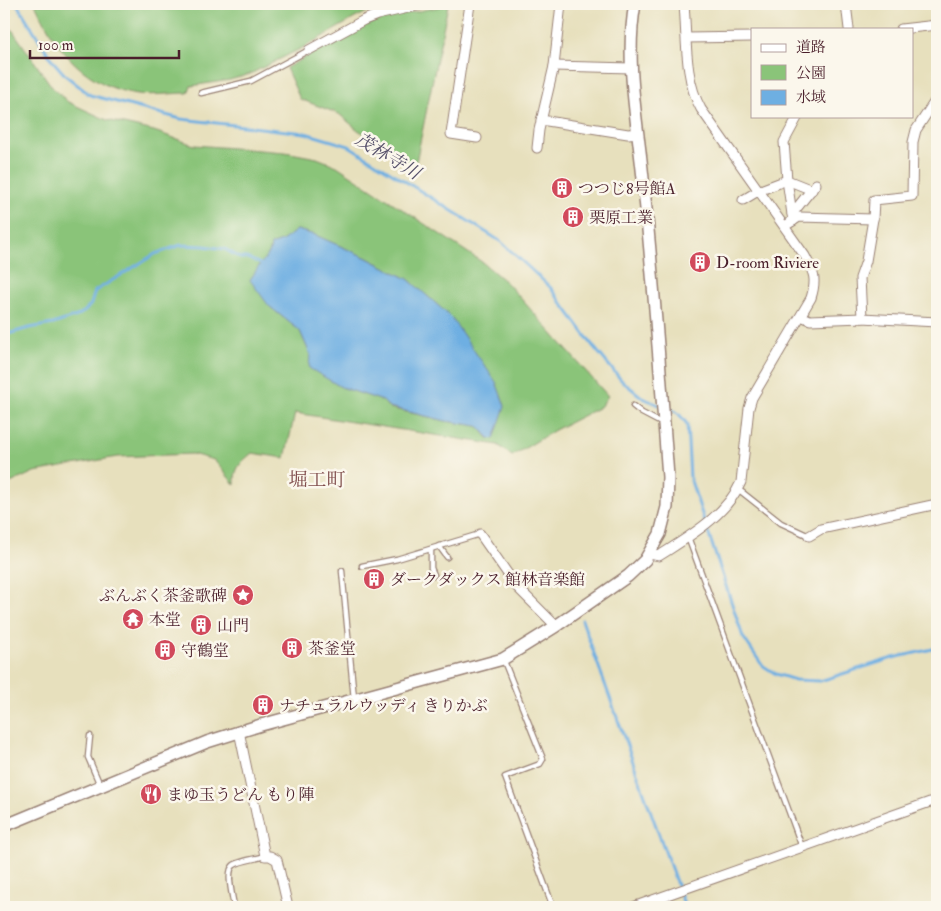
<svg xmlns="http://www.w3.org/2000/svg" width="941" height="911" viewBox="0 0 941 911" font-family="'IM FELL Double Pica','Noto Serif JP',serif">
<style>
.green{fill:#8ac479;stroke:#6a7252;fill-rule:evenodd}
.water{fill:#6eafe2;stroke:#5c6786}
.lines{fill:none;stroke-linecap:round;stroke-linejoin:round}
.stream{stroke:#6eafe2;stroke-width:3}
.service-casing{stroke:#988074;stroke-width:7}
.minor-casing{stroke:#988074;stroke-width:11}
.tertiary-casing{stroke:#988074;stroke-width:14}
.service{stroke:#fff;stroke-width:4.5}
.minor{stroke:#fff;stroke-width:9}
.tertiary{stroke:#fff;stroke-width:11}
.labels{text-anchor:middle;stroke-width:5;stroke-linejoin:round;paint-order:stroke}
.poi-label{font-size:16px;fill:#4a1f2b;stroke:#fbf7ec;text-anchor:start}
.water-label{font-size:18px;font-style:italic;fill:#57516b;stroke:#fbf7ec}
.quarter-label{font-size:19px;fill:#814e4d;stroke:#fbf7ec}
</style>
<rect width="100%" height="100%" fill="#fbf7ec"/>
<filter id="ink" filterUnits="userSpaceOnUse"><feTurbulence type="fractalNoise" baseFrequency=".02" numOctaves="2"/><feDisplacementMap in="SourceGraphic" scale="10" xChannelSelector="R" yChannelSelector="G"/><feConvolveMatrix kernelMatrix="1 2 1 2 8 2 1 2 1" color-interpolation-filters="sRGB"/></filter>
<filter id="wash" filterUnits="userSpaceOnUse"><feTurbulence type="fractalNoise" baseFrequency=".0096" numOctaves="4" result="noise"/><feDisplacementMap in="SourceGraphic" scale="20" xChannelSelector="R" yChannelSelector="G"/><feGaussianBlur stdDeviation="1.12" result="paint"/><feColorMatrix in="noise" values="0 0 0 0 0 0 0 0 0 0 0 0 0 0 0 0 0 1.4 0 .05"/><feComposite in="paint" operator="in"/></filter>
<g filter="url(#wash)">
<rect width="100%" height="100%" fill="#e7e0bd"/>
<g class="green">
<path d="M35,4H394L375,8L355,18L306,46L250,74L230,80L191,86L188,93C172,93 154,96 138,94C106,90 79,72 60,47C50,34 43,18 35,4Z"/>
<polygon points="448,5 415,167 358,130 339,114 300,99 286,68 360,27 379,19"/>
<path d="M4,18L52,87L68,102L107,120L154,131L194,145L285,152L317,158L337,166L482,262L507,283L608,396L600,407L555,430L512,456L498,445L295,413L285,458L252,453C240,463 234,468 235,485L214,460L192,454L117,457L34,472L4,486ZM297,230L315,235L365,257L408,279L450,316L498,425L494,439L488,438L478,426L446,421L389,408L383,401L341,387L310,368V354L300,331L269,306L259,266L270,252L271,245L282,241Z"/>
</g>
<polygon class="water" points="297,230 315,235 365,257 408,279 450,316 496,382 505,406 494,439 489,438 478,426 446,421 389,407 383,401 341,387 309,368 310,354 300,331 269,306 250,280 259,266 270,252 271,245 282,241"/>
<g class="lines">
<g class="stream">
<polyline points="17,4 52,60 65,75 90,95 181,119 305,133 349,146 500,241 550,287 593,346 622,381 643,398 659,405"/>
<polyline points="4,339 8,334 29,328 53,324 77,316 85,311 91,304 95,291 155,254 181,245 204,246 225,249 240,258 247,258 263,265"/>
<polyline points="667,408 678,413 687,424 690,478 743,637 762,665 776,674 795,680 820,681 893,658 937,648"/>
<polyline points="582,620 685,907"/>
</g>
</g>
</g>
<g filter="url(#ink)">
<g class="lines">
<g class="service-casing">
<g id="service">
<polyline points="201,93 251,81 309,50"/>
<polyline points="633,406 642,413 663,424"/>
<polyline points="738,489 781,523 809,536"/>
<polyline points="688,537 802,847"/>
<polyline points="439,546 447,557"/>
<polyline points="431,549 431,568 434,575"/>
<polyline points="362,566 397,559 480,534"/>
<polyline points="342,571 354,699"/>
<polyline points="504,661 543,759 540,764 505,777 553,907"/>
<polyline points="90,736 88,757 100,785"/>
<path d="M234,907C233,897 225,871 234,865C242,860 257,859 265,856"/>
</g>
</g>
<g class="minor-casing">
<g id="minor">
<polyline points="470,4 451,134 477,138"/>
<polyline points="846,4 849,29"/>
<polyline points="901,29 937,25"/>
<polyline points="687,38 752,37"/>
<polyline points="309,50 364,20 377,15 426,4"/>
<polyline points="554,66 631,68"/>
<polyline points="541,120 628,134 638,133"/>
<polyline points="537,148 539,130 554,66 561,4"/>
<polyline points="743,200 758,191 787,180 812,190"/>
<polyline points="792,214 816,184"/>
<polyline points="793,221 787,180 784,142 798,116"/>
<polyline points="785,226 799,217 873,219 874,200 912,196 913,142 916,130 937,98"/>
<polyline points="801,316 810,320 862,318 937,322"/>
<polyline points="862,318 860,278 866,261 873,219"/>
<polyline points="480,534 517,587 556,626"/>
<polyline points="809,536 821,529 937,504"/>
<path d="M650,554L659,556C688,537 726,516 741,482L749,408L752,398L811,298C817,279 814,273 805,256L701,109C684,79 687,38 684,4"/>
<polyline points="239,731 265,856 270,856 277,860 288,907"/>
<polyline points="633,907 930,802 937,802"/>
</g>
</g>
<g class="tertiary-casing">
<path id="tertiary" d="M4,826L207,742L261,725L503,659L556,626L628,576L645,560L660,534L667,507L668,477C661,381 654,285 644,189C639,129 624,63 635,4"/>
</g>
<use href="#service" class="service"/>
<use href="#minor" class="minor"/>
<use href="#tertiary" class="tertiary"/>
</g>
</g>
<defs>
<g id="building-disc" transform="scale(1.125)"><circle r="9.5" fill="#d1495b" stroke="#fbf7ec"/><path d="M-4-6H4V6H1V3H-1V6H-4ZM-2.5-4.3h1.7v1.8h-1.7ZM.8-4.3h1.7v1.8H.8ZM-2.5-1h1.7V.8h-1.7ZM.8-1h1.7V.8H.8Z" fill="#fff"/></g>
<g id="sight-disc" transform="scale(1.125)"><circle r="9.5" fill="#d1495b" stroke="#fbf7ec"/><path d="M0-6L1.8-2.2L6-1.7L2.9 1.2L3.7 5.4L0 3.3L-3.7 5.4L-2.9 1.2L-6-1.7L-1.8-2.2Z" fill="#fff"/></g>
<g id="temple-disc" transform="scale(1.125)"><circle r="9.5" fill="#d1495b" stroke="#fbf7ec"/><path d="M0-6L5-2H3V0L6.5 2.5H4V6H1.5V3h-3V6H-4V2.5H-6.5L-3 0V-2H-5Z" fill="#fff"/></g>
<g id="restaurant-disc" transform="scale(1.125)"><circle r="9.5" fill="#d1495b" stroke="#fbf7ec"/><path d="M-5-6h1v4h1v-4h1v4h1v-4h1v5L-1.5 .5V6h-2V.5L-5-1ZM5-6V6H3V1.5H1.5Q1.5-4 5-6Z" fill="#fff"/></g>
</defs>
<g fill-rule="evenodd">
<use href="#building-disc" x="562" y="188"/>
<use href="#building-disc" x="573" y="217"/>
<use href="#building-disc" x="700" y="262"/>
<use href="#building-disc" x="374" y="579"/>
<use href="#sight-disc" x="243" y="595"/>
<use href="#temple-disc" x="133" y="619"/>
<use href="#building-disc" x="201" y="625"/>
<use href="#building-disc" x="292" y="648"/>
<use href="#building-disc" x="165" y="650"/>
<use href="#building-disc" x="263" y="705"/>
<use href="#restaurant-disc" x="151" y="794"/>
</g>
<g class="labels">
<g class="poi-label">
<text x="578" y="194">つつじ8号館A</text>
<text x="589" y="223">栗原工業</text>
<text x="716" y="268">D-room Riviere</text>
<text x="390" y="585">ダークダックス 館林音楽館</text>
<text x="227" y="601" text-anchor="end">ぶんぶく茶釜歌碑</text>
<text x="149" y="625">本堂</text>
<text x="217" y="631">山門</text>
<text x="308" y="654">茶釜堂</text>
<text x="181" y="656">守鶴堂</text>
<text x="279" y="711">ナチュラルウッディ きりかぶ</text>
<text x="167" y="800">まゆ玉うどん もり陣</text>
</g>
<g class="water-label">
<text transform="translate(388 156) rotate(31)" y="6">茂林寺川</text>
</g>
<g class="quarter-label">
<text x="317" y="486">堀工町</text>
</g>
</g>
<rect width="941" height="911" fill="none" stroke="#fbf7ec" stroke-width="20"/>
<rect x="751" y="28" width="162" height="90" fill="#fbf7ec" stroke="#b4a19f"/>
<rect x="761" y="44" width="25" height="8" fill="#ffffff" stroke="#b4a19f"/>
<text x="796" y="52" font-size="15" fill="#4a1f2b">道路</text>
<rect x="761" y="65" width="25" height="15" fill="#8ac479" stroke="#b4a19f"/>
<text x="796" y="78" font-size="15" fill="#4a1f2b">公園</text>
<rect x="761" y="90" width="25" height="15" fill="#6eafe2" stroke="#b4a19f"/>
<text x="796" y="102" font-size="15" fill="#4a1f2b">水域</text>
<path d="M30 50v8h149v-8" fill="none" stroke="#4a1f2b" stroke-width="2.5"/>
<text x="38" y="50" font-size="15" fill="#4a1f2b" stroke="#fbf7ec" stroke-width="4" paint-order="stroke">100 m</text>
</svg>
